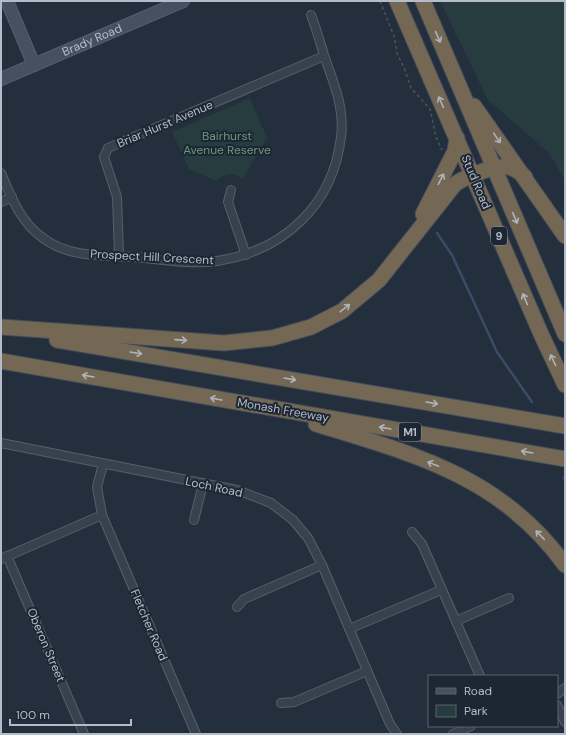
<svg xmlns="http://www.w3.org/2000/svg" width="566" height="735" viewBox="0 0 566 735" font-family="'DM Sans',sans-serif">
<style>
.green{fill:#263c3f}
.lines{fill:none;stroke-linecap:round;stroke-linejoin:round}
.stream{stroke:#394c67;stroke-width:2.5}
.street-casing{stroke:#565f6c;stroke-width:10}
.secondary-casing{stroke:#565f6c;stroke-width:14}
.highway-casing{stroke:#434c59;stroke-width:17}
.path{stroke:#44595c;stroke-width:1.5;stroke-dasharray:3 3;stroke-linecap:butt}
.street{stroke:#38414e;stroke-width:8}
.secondary{stroke:#465061;stroke-width:12}
.highway{stroke:#746855;stroke-width:15}
.oneway{stroke:#aeb4bd}
.labels{text-anchor:middle;stroke-width:4;stroke-linejoin:round;paint-order:stroke}
.shield{fill:#1d2633;stroke:#878f9c;stroke-width:1}
.shield-label{font-size:11px;font-weight:bold;fill:#b4bcc9}
.street-label{font-size:12px;fill:#b4bcc9;stroke:#1d2633}
.park-label{font-size:12px;fill:#6b9a76;stroke:#1d2633}
</style>
<rect width="100%" height="100%" fill="#242f3e"/>
<g class="green">
<polygon points="440,1 565,1 565,181 550,154 488,100"/>
<path d="M250,98L267,138L242,180C236,170 223,174 216,181L189,169L172,132Z"/>
</g>
<g class="lines">
<g class="stream">
<polyline points="437,233 452,255 497,352 532,402"/>
<polyline points="564,478 565,479"/>
</g>
<g class="street-casing">
<g id="street">
<path d="M1,173C11,197 21,223 43,238C69,258 103,255 133,257C160,259 190,265 217,261C284,251 333,205 341,137C345,107 333,82 324,55C320,42 316,28 311,15"/>
<polyline points="231,190 228,202 246,255"/>
<polyline points="1,202 12,197"/>
<polyline points="119,256 117,197 104,157 108,148 324,56"/>
<polyline points="1,443 237,490 271,503 293,520 308,538 322,565 390,724 397,734"/>
<polyline points="102,515 196,734"/>
<polyline points="194,520 203,484"/>
<polyline points="412,532 422,544 480,676"/>
<polyline points="7,556 84,734"/>
<polyline points="1,559 102,515 97,487 103,464"/>
<polyline points="237,607 244,599 322,565"/>
<polyline points="456,621 509,598"/>
<polyline points="349,629 441,590"/>
<polyline points="557,694 565,688"/>
<polyline points="281,703 294,702 367,671"/>
<polyline points="557,705 565,722"/>
<polyline points="453,734 471,726"/>
</g>
</g>
<g class="secondary-casing">
<g id="secondary">
<polyline points="7,1 34,65"/>
<path id="s1" d="M1,79L183,1"/>
</g>
</g>
<g class="highway-casing">
<g id="highway">
<polyline points="397,1 541,334 565,385"/>
<polyline points="423,1 565,334"/>
<polyline points="474,106 565,236"/>
<polyline points="423,214 455,151 457,138"/>
<path d="M1,327L224,343L272,338L311,327L342,311L379,280L455,184C467,176 498,163 512,168C517,170 521,173 525,177"/>
<polyline points="57,340 565,426"/>
<polyline points="1,361 565,459"/>
<path d="M316,424C414,454 502,477 565,565"/>
</g>
</g>
<polyline class="path" points="380,1 394,36 397,53 405,70 411,88 430,109 436,137 442,150"/>
<use href="#street" class="street"/>
<use href="#secondary" class="secondary"/>
<use href="#highway" class="highway"/>
</g>
<defs><path id="oneway-shaft" d="M-6 0H5M1.5-3L5.5 0L1.5 3" fill="none" stroke-width="1.6" stroke-linecap="round" stroke-linejoin="round"/></defs>
<g class="oneway">
<use href="#oneway-shaft" transform="translate(438 37) rotate(66)"/>
<use href="#oneway-shaft" transform="translate(441 102) rotate(-114)"/>
<use href="#oneway-shaft" transform="translate(497 138) rotate(55)"/>
<use href="#oneway-shaft" transform="translate(441 179) rotate(-63)"/>
<use href="#oneway-shaft" transform="translate(515 218) rotate(67)"/>
<use href="#oneway-shaft" transform="translate(525 299) rotate(-113)"/>
<use href="#oneway-shaft" transform="translate(345 308) rotate(-38)"/>
<use href="#oneway-shaft" transform="translate(181 340) rotate(4)"/>
<use href="#oneway-shaft" transform="translate(136 353) rotate(9)"/>
<use href="#oneway-shaft" transform="translate(553 360) rotate(-115)"/>
<use href="#oneway-shaft" transform="translate(88 376) rotate(-170)"/>
<use href="#oneway-shaft" transform="translate(290 379) rotate(10)"/>
<use href="#oneway-shaft" transform="translate(216 399) rotate(-170)"/>
<use href="#oneway-shaft" transform="translate(432 403) rotate(10)"/>
<use href="#oneway-shaft" transform="translate(385 428) rotate(-170)"/>
<use href="#oneway-shaft" transform="translate(527 452) rotate(-170)"/>
<use href="#oneway-shaft" transform="translate(433 464) rotate(-158)"/>
<use href="#oneway-shaft" transform="translate(540 535) rotate(-134)"/>
</g>
<g class="labels">
<g class="shield">
<rect x="491" y="227" width="16" height="18" rx="3"/>
<rect x="399" y="423" width="22" height="18" rx="3"/>
</g>
<g class="shield-label">
<text x="499" y="240">9</text>
<text x="410" y="436">M1</text>
</g>
<g class="street-label">
<text dy="4" stroke="none"><textPath href="#s1" startOffset="99">Brady Road</textPath></text>
<text transform="translate(165 124) rotate(-23)" y="4">Briar Hurst Avenue</text>
<text transform="translate(476 182) rotate(67)" y="4">Stud Road</text>
<text transform="translate(152 257) rotate(3)" y="4">Prospect Hill Crescent</text>
<text transform="translate(283 410) rotate(10)" y="4">Monash Freeway</text>
<text transform="translate(214 487) rotate(12)" y="4">Loch Road</text>
<text transform="translate(149 625) rotate(67)" y="4">Fletcher Road</text>
<text transform="translate(46 645) rotate(67)" y="4">Oberon Street</text>
</g>
<g class="park-label">
<text x="227" y="140">Bairhurst<tspan x="227" dy="14">Avenue Reserve</tspan></text>
</g>
</g>
<rect width="566" height="735" fill="none" stroke="#b4bcc9" stroke-width="4"/>
<rect x="428" y="675" width="130" height="52" fill="#1d2633" stroke="#59626f"/>
<rect x="436" y="688" width="20" height="6" fill="#465061" stroke="#59626f"/>
<text x="464" y="695" font-size="12" fill="#b4bcc9">Road</text>
<rect x="436" y="705" width="20" height="12" fill="#263c3f" stroke="#59626f"/>
<text x="464" y="715" font-size="12" fill="#b4bcc9">Park</text>
<path d="M10 719v6h121v-6" fill="none" stroke="#b4bcc9" stroke-width="2"/>
<text x="16" y="719" font-size="12" fill="#b4bcc9" stroke="#1d2633" stroke-width="3" paint-order="stroke">100 m</text>
</svg>
